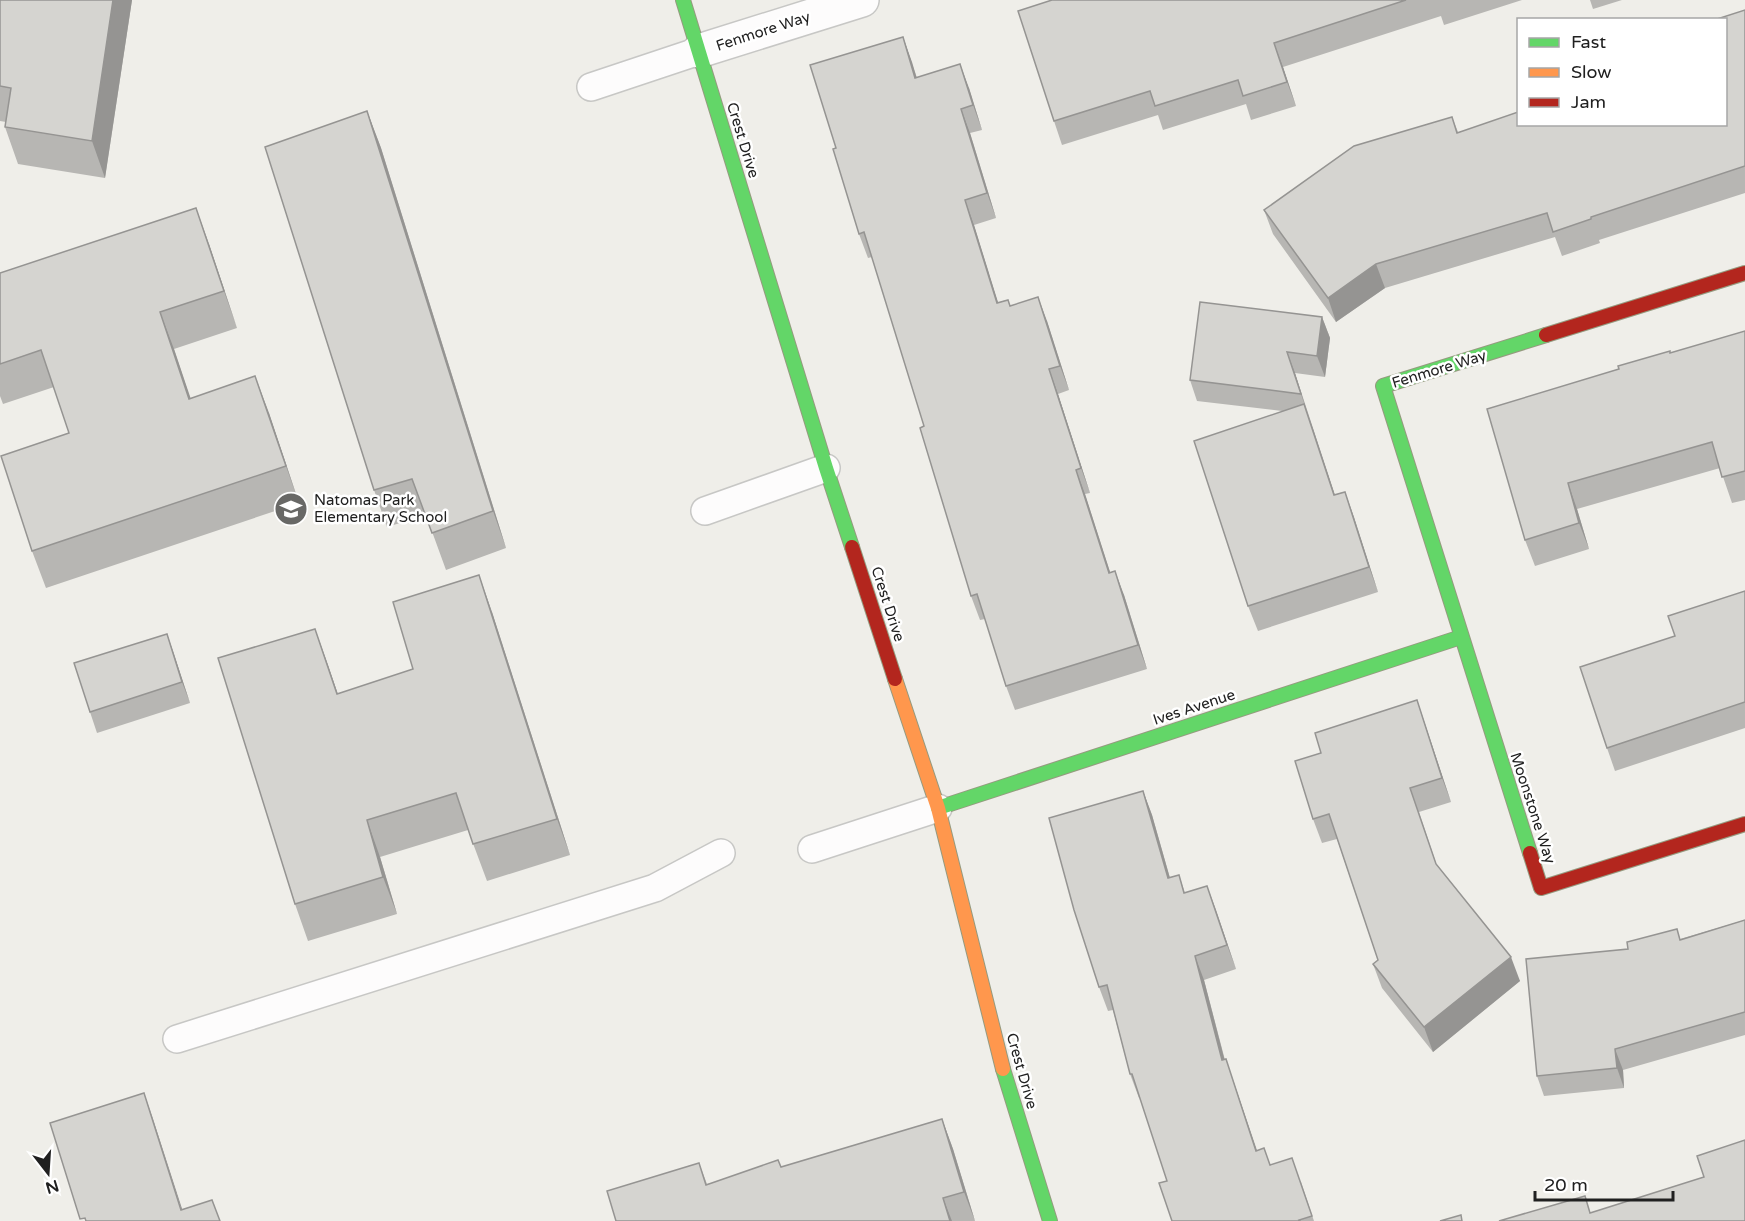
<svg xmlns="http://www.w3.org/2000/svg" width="1745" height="1221" viewBox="0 0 1745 1221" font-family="'Varela Round',sans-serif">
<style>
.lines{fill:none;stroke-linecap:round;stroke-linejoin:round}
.lane-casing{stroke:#c7c7c5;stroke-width:30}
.street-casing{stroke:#c7c7c5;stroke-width:36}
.fast-casing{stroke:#959a7f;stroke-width:16}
.slow-casing{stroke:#959a7f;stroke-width:16}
.jam-casing{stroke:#959a7f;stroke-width:16}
.lane{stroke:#fdfcfc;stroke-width:27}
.street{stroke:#fdfcfc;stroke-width:33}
.fast{stroke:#63d668;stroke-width:14}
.slow{stroke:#ff974d;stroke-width:14}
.jam{stroke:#b3261e;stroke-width:14}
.wall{fill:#b7b6b3}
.shaded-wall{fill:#959492}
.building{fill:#d5d4d0;stroke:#959492;stroke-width:1.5}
.labels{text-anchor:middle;stroke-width:5;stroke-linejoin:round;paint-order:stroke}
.street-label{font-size:15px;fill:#202020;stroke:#fff}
.poi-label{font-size:15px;fill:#202020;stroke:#fff;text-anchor:start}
</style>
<rect width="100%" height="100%" fill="#efeee9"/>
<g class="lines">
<g class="lane-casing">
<g id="lane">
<polyline points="591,87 699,51"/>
<polyline points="705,511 826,468"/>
<polyline points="812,849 938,808"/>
<polyline points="177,1039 655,888 721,853"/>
</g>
</g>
<g class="street-casing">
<polyline id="street" points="699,51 862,0"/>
</g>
<g class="fast-casing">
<g id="fast">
<polyline points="683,0 826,468 852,547"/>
<polyline points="938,808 1461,637"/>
<polyline points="1530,853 1383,386 1546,335"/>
<polyline points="1003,1069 1050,1221"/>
</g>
</g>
<g class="slow-casing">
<polyline id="slow" points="895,679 938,808 1003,1069"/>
</g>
<g class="jam-casing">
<g id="jam">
<polyline points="1546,335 1745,273"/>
<polyline points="852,547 895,679"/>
<polyline points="1530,853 1541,888 1745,824"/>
</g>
</g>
<use href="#lane" class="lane"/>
<use href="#street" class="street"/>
<use href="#fast" class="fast"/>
<use href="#slow" class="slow"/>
<use href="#jam" class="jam"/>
</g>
<g class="wall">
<polygon points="0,0 132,0 105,178 18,164 5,127 6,122 0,121"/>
<polygon points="1052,0 1522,0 1444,25 1441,16 1283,67 1296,106 1251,120 1246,104 1163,130 1158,115 1062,145 1054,121"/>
<polygon points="1590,0 1622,0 1593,9"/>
<polygon points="1745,10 1745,193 1599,240 1600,243 1562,256 1555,237 1385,288 1336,322 1273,234 1264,210 1452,117 1458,132 1725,124"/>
<polygon points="903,37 917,78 969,88 982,130 970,133 996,218 974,225 998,303 1010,306 1047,321 1069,390 1058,394 1090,493 1085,494 1110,572 1124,595 1147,669 1015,710 1006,686 985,619 980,620 971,596 924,426 872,257 868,258 859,234 836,148"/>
<polygon points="367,111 381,148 506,548 446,570 426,515 387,527 374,490"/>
<polygon points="209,244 237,328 174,349 190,398 269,413 299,503 46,588 32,551 69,433 54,387 3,404 0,396 0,273"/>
<polygon points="1322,317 1330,338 1325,377 1295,373 1335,495 1345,492 1378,592 1258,631 1248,606 1282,411 1197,401 1190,380"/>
<polygon points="1745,331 1745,500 1732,503 1720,468 1577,509 1589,549 1535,566 1525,540 1619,369"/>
<polygon points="1745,591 1745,728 1615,771 1607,748"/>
<polygon points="492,612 570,855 487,881 468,830 380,857 397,914 308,941 295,904 315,629 338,694 413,669"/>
<polygon points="167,634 190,703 97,733 90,712"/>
<polygon points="1417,700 1451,802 1419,812 1437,866 1520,981 1433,1052 1382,988 1373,964 1378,960 1337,839 1322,843 1313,819 1321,753"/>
<polygon points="1143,791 1152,815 1170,878 1179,875 1185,893 1207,886 1236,969 1204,980 1225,1060 1234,1083 1257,1150 1271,1165 1301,1182 1314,1221 1172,1221 1167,1181 1140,1098 1139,1098 1130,1074 1113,1010 1108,1011 1099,987"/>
<polygon points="1745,920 1745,1035 1623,1070 1624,1088 1544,1096 1537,1076 1628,949 1677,929 1680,939"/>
<polygon points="942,1119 953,1149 975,1221 616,1221 699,1163 707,1184 781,1167"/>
</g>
<g class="shaded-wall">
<polygon points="113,0 132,0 105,178 92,141"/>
<polygon points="903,37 912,62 924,103 915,78"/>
<polygon points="1274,43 1283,67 1296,106 1287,82"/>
<polygon points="960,64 969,88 982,130 973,105"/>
<polygon points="961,109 970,133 996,218 987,193"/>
<polygon points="367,111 381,148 506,548 493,511"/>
<polygon points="965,200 974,225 1006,328 997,303"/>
<polygon points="196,208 209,244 237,328 224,291"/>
<polygon points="1376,264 1385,288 1336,322 1328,298"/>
<polygon points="1038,297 1047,321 1069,390 1060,366"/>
<polygon points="160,312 174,349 203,435 189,399"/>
<polygon points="1322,317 1330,338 1325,377 1317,356"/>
<polygon points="1287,352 1295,373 1308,415"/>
<polygon points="1049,369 1058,394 1090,493 1081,468"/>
<polygon points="255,376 269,413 299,503 286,466"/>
<polygon points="1304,404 1313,429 1343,520 1334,495"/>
<polygon points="1076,470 1085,494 1118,597 1109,573"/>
<polygon points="1568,483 1577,509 1589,549 1579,523"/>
<polygon points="1345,492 1354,517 1378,592 1369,567"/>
<polygon points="1115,571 1124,595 1147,669 1138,645"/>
<polygon points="479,575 492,612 570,855 557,819"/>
<polygon points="315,629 328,665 350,731 337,694"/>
<polygon points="167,634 174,654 190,703 182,682"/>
<polygon points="1417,700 1451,802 1442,778"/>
<polygon points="1143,791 1152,815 1177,903 1168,878"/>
<polygon points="367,820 380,857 397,914 383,877"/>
<polygon points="1207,886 1216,910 1236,969 1227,945"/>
<polygon points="1195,956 1204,980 1231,1085 1222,1060"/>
<polygon points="1511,957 1520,981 1433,1052 1424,1027"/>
<polygon points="1615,1049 1623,1070 1624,1088 1617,1068"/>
<polygon points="1226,1059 1234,1083 1265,1175 1256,1151"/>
<polygon points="144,1093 153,1119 186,1221 185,1221"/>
<polygon points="942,1119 953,1149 975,1221 964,1192"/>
<polygon points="943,1198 952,1221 950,1221"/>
</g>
<g class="building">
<polygon points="0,0 113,0 92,141 5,127 11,88 0,86"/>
<polygon points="1052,0 1406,0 1274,43 1287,82 1243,96 1238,80 1155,106 1150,91 1054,121 1018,11"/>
<polygon points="1745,10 1745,166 1591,217 1591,219 1553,232 1547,213 1376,264 1328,298 1264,210 1354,146 1452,117 1457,133 1518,112 1518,124 1725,124 1725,20 1714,20"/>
<polygon points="903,37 915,78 960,64 973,105 961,109 987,193 965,200 997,303 1008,300 1010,306 1038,297 1060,366 1049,369 1081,468 1076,470 1109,573 1115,571 1138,645 1006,686 977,594 971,596 920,428 924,426 864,232 859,234 833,149 836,148 810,65"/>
<polygon points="367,111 493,511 432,533 412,479 374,490 265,147"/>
<polygon points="196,208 224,291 160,312 189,399 255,376 286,466 32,551 1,456 69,433 41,350 0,364 0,273"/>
<polygon points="1200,302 1322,317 1317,356 1287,352 1301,394 1190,380"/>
<polygon points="1745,331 1745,471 1722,477 1712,442 1568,483 1579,523 1525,540 1487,409 1619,369 1618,366 1670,351 1670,353"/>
<polygon points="1304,404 1334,495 1345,492 1369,567 1248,606 1194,441"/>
<polygon points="479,575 557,819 473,844 456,793 367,820 383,877 295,904 218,658 315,629 337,694 413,669 393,602"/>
<polygon points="1745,591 1745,702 1607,748 1580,667 1675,636 1668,616"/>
<polygon points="167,634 182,682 90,712 74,663"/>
<polygon points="1417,700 1442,778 1410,788 1436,864 1511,957 1424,1027 1373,964 1378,960 1329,814 1313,819 1295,761 1321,753 1315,733"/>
<polygon points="1143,791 1168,878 1179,875 1184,893 1207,886 1227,945 1195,956 1222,1060 1226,1059 1256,1151 1264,1148 1270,1165 1292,1158 1312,1216 1299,1220 1300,1221 1172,1221 1159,1183 1167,1181 1132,1074 1130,1074 1107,985 1099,987 1074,910 1049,818"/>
<polygon points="1745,920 1745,1012 1615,1049 1617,1068 1537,1076 1526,959 1628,949 1627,942 1677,929 1680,940"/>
<polygon points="144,1093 181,1210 212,1200 220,1221 86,1221 85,1218 80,1219 50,1123"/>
<polygon points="942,1119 964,1192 943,1198 950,1221 616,1221 607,1191 699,1163 706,1185 778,1160 781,1167"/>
<polygon points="1745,1140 1745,1221 1499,1221 1585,1196 1590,1213 1704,1177 1697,1156"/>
<polygon points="1461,1215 1462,1221 1440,1221"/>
</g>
<defs>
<g id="school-disc" transform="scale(1.725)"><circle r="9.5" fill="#686866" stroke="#fff"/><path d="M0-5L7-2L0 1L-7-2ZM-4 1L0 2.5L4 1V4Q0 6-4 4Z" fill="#fff"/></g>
</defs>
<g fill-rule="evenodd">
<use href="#school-disc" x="291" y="509"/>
</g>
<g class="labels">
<g class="street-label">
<text transform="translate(763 31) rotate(-18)" y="5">Fenmore Way</text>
<text transform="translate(743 140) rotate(73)" y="5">Crest Drive</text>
<text transform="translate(1439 369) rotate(-17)" y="5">Fenmore Way</text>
<text transform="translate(888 604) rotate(72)" y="5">Crest Drive</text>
<text transform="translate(1194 707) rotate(-18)" y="5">Ives Avenue</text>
<text transform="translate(1533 808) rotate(72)" y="5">Moonstone Way</text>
<text transform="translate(1022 1071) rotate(74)" y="5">Crest Drive</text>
</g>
<g class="poi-label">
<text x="314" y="505">Natomas Park<tspan x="314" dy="17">Elementary School</tspan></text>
</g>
</g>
<rect x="1517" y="18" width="210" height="108" fill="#ffffff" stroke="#a6a6a6" stroke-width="1.5"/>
<rect x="1529" y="38" width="30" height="9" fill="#63d668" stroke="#a6a6a6" stroke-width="1.5"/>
<text x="1571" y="48" font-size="18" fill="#202020">Fast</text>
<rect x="1529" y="68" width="30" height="9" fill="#ff974d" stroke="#a6a6a6" stroke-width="1.5"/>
<text x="1571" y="78" font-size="18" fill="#202020">Slow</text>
<rect x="1529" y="98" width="30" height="9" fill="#b3261e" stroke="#a6a6a6" stroke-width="1.5"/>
<text x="1571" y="108" font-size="18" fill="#202020">Jam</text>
<g transform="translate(48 1173) rotate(163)" stroke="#ffffff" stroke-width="4.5" paint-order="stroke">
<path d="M0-4.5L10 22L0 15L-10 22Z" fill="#202020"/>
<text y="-9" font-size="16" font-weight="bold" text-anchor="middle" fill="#202020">N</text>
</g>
<path d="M1535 1191v9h138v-9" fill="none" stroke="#202020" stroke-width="3"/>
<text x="1544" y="1191" font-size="18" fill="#202020" stroke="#ffffff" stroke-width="4.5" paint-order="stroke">20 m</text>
</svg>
